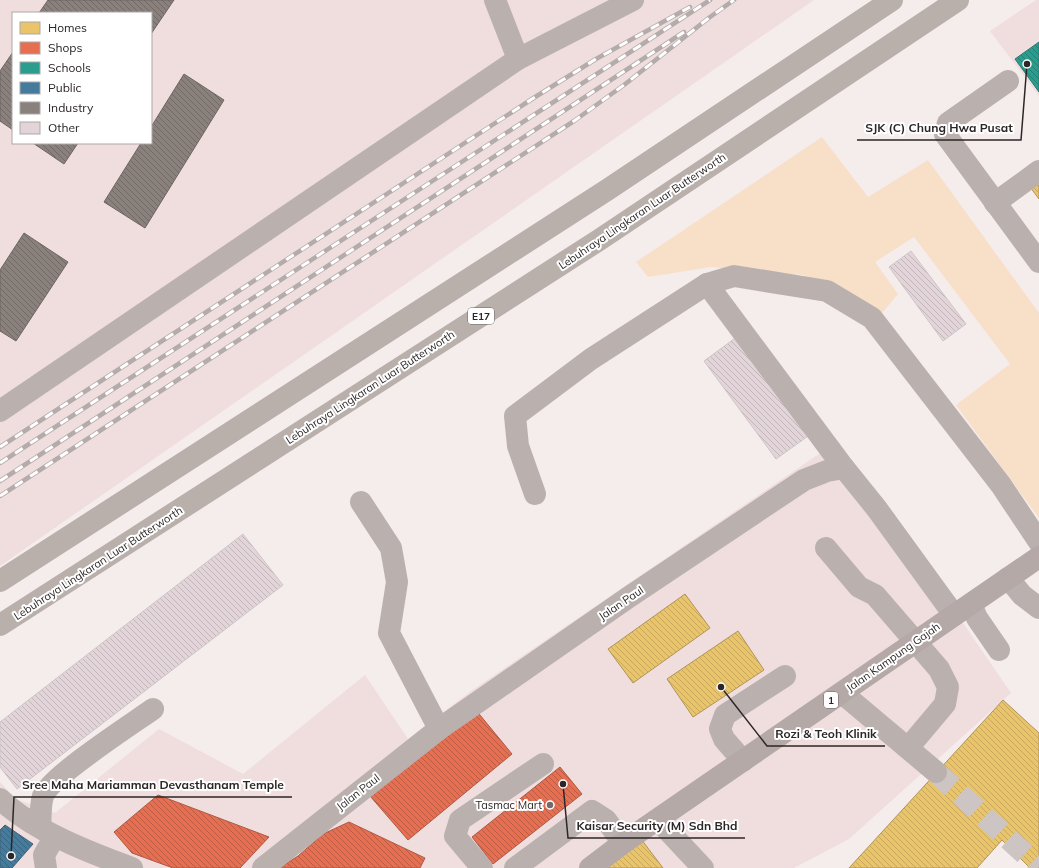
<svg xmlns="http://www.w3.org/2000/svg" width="1039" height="868" viewBox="0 0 1039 868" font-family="Mulish,sans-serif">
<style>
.built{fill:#f0ddde;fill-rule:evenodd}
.green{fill:#f8dfc8}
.homes{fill:url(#homes-back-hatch);stroke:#b09556}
.shops{fill:url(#shops-back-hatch);stroke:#af5944}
.schools{fill:url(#schools-back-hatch);stroke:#2b7970}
.public{fill:url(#public-back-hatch);stroke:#3e6279}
.industry{fill:url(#industry-back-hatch);stroke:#6e6662}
.building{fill:url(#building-back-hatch);stroke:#cdc7c8}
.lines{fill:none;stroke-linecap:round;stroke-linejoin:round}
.minor-tunnel{stroke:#cdc4c4;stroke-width:22;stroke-dasharray:22 11;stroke-linecap:butt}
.minor{stroke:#bab1af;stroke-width:22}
.major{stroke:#b4a9a6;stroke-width:22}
.highway{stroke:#b9afab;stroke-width:22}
.rail-casing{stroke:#b4acab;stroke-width:4.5}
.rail{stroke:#fff;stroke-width:3;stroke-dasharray:9;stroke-linecap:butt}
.poi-dot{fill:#726b6b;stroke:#fff;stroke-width:1.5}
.labels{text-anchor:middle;stroke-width:4;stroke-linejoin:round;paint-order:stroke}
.shield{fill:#fff;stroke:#6b6767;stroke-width:1}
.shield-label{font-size:10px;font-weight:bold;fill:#2c2626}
.street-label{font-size:11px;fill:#2c2626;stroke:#fff}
.poi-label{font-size:11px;fill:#2c2626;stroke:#fff;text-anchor:end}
.leader{fill:none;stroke:#2c2626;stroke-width:1.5}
.callout-dot{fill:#2c2626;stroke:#fff;stroke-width:1.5}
.callout-label{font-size:12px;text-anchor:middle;font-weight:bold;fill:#2c2626;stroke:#fff;stroke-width:4;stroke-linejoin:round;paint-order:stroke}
</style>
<defs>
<pattern id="homes-back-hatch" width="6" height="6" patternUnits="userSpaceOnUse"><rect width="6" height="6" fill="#e9c46a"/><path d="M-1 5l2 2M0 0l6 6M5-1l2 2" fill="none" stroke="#c8a85c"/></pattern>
<pattern id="shops-back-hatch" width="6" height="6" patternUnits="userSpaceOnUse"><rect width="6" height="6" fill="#e76f51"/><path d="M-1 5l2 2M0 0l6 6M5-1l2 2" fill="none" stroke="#bb5b43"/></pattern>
<pattern id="schools-back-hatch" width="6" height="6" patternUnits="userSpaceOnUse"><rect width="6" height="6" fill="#2a9d8f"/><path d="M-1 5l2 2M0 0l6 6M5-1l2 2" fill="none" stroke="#248075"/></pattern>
<pattern id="public-back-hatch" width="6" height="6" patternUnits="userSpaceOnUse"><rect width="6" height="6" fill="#457b9d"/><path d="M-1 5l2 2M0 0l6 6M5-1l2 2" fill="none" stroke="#3a6580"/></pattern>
<pattern id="industry-back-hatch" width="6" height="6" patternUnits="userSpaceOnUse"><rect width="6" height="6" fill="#8a817c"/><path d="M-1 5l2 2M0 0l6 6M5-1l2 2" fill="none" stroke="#716965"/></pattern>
<pattern id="building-back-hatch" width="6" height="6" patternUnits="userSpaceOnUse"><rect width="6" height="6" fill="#e2d4d9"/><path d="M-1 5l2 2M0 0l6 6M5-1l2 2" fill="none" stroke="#c2b6ba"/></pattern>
</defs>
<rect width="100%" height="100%" fill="#f5ecec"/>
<g class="built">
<path d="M0,0H814L0,566ZM13,13H151V143H13Z"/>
<polygon points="1036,0 1039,0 1039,96 990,31"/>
<polygon points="838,441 1011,693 849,839 794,868 0,868 0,782 16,799 55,813 159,729 243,774 365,675 408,739 471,691"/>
</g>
<polygon class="green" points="822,137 868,197 928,160 1039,313 1039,518 956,405 1010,364 914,237 875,262 898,294 882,313 803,275 711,267 648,277 636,262"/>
<g class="homes">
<polygon points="1039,180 1039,199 1030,187"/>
<polygon points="685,594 710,628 633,683 608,649"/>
<polygon points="738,631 764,670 693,717 667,679"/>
<polygon points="1003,700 1039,733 1039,868 1030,868 1002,840 977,868 849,868"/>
<polygon points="641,839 663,868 603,868"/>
</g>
<g class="shops">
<polygon points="475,709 512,754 408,840 370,796"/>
<polygon points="560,767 582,794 493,864 472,837"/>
<polygon points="158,795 269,837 240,868 173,868 132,853 114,832"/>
<polygon points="349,822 425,858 420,868 279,868 298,856 323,834"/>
</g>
<polygon class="schools" points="1039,42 1039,92 1015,59"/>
<polygon class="public" points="5,825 33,844 12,868 0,868 0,830"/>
<g class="industry">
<polygon points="48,0 174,0 151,34 151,13 39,13"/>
<polygon points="13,52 13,130 0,121 0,71"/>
<polygon points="184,74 224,100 145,228 104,202 141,143 151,143 151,127"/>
<polygon points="33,143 78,143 64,164"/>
<polygon points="24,233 68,262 16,341 0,331 0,270"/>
</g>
<g class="building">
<polygon points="911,251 966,324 943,341 889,267"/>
<polygon points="738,336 811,434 776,459 704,361"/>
<polygon points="243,534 283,585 17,789 0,767 0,722"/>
</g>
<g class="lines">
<polyline class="minor-tunnel" points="936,772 1039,867"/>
<g class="minor">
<polyline points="518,59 633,0"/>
<polyline points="1008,81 948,123 945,134 1039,262"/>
<polyline points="995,203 1039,171"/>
<polyline points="707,284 844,468"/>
<polyline points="0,411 518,59 495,0"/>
<polyline points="535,494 518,446 515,416 591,359 707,284 734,276 827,291 872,318 1001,485 1039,542"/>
<polyline points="361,502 391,548 397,582 389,633 439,729"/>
<polyline points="826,548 859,587 875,595 939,669 948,687 945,704 908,748"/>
<polyline points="1008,578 1022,595 1039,608"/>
<polyline points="971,604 977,618 999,650"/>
<polyline points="842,693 936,772"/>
<polyline points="743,761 724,739 720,729 725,715 785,676"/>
<path d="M0,799C34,831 88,852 132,868"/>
<polyline points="658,820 703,868"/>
<path d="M40,827C41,818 40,805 43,796C51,776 132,724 153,709"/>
<polyline points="46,868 44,855 55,836"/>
<polyline points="263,868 439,729 629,597 804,480 827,471 844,468 877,509 954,615"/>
<polyline points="482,868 455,836 460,820 543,764"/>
<polyline points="515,868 592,811 606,820 623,843"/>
</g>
<polyline class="major" points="590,868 623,843 1039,557"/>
<g class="highway">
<polyline points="0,581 607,190 892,0"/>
<polyline points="0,625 599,240 958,0"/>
</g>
<g class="rail-casing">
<g id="rail">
<polyline points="0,447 532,99 596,59 690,7"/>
<polyline points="0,463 710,0"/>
<polyline points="0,481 684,32"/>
<polyline points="0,496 574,121 624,85 710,17 734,0"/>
</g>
</g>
<use href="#rail" class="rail"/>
</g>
<circle class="poi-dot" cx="550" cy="805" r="4"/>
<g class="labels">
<g class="shield">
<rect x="468" y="308" width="26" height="16" rx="3"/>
<rect x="824" y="692" width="14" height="16" rx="3"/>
</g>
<g class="shield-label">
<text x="481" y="320">E17</text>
<text x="831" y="704">1</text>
</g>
<g class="street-label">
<text transform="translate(642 211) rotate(-34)" y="4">Lebuhraya Lingkaran Luar Butterworth</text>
<text transform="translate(370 387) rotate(-33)" y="4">Lebuhraya Lingkaran Luar Butterworth</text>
<text transform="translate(98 563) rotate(-33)" y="4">Lebuhraya Lingkaran Luar Butterworth</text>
<text transform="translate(621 603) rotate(-34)" y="4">Jalan Paul</text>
<text transform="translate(893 657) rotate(-35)" y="4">Jalan Kampung Gajah</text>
<text transform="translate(358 792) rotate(-38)" y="4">Jalan Paul</text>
</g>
<g class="poi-label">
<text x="542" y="809">Tasmac Mart</text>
</g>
</g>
<path class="leader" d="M1027 64L1021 140H857M721 687L767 746H885M11 856L14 797H292M563 784L568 838H745"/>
<g class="callout-dot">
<circle cx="1027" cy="64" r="4"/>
<circle cx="721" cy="687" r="4"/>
<circle cx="11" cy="856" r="4"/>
<circle cx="563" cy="784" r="4"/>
</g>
<g class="callout-label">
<text x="939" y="132">SJK (C) Chung Hwa Pusat</text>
<text x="826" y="738">Rozi &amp; Teoh Klinik</text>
<text x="153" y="789">Sree Maha Mariamman Devasthanam Temple</text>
<text x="657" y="830">Kaisar Security (M) Sdn Bhd</text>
</g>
<rect x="12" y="12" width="140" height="132" fill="#ffffff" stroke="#aba8a8"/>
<rect x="20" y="22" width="20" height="12" fill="#e9c46a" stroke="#aba8a8"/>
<text x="48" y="32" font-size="12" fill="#2c2626">Homes</text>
<rect x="20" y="42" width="20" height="12" fill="#e76f51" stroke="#aba8a8"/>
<text x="48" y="52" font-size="12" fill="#2c2626">Shops</text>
<rect x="20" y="62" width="20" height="12" fill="#2a9d8f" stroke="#aba8a8"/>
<text x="48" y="72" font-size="12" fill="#2c2626">Schools</text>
<rect x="20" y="82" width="20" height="12" fill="#457b9d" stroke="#aba8a8"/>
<text x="48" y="92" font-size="12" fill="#2c2626">Public</text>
<rect x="20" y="102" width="20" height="12" fill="#8a817c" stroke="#aba8a8"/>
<text x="48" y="112" font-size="12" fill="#2c2626">Industry</text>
<rect x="20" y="122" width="20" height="12" fill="#e2d4d9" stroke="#aba8a8"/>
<text x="48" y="132" font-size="12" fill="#2c2626">Other</text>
</svg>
